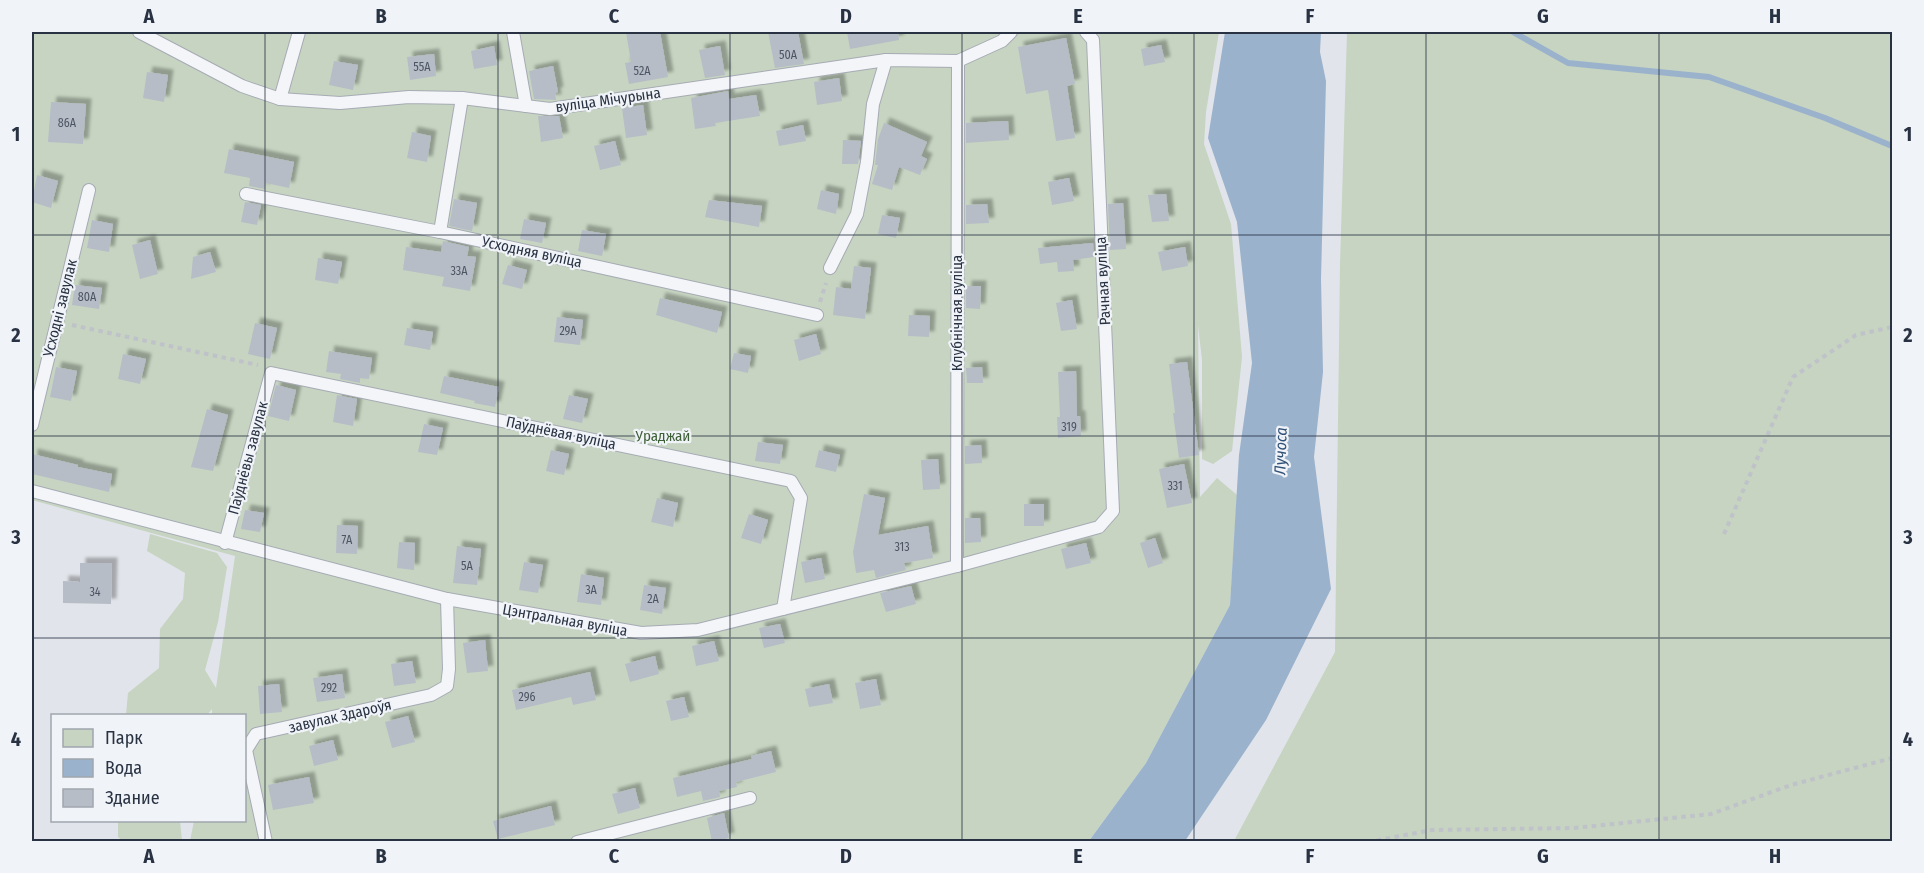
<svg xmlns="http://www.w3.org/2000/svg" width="1924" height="873" viewBox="0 0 1924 873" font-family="'Fira Sans Condensed',sans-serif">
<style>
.green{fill:#c6d4c1}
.water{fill:#9ab2cc}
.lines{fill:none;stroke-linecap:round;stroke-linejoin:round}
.stream{stroke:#9ab2cc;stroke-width:6}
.building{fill:#b7bdc7;filter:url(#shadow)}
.lane-casing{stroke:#a6abb4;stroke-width:14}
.path{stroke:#bfc2c9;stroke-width:4;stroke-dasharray:4.5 4.5;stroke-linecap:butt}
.lane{stroke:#f4f5f8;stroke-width:12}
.grid{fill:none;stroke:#283242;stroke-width:1.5;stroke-opacity:0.55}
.labels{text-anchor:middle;stroke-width:4.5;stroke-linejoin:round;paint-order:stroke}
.number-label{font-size:12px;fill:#4c5563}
.street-label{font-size:15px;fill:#283242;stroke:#f0f3f7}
.park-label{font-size:15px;fill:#3d5f35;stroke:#f0f3f7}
.water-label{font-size:16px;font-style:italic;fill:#305178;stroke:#f0f3f7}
.neatline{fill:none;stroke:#283242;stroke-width:2}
.grid-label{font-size:20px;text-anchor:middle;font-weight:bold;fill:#283242}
</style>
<defs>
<filter id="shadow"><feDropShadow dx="5.5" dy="-5.5" stdDeviation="1.5" flood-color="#0004"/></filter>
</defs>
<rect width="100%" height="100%" fill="#e1e4ea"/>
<g class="green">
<polygon points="32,32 1219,32 1206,112 1204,144 1231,224 1242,357 1232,451 1213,464 1202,459 1202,360 1198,325 1200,497 1217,478 1237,495 1230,605 1146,763 1089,841 190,841 194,821 244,820 244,716 212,715 212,709 207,715 126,715 128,693 159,668 160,629 183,599 185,573 147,551 150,534 217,553 227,567 218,622 205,670 216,688 235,556 32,500"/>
<polygon points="1347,32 1892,32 1892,841 1234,841 1335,652 1340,265"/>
<polygon points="118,821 180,821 182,841 123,841 118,837"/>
</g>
<polygon class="water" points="1225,32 1321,32 1320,52 1326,81 1321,279 1323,372 1314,457 1331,589 1266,720 1185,841 1089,841 1146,763 1230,605 1239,455 1252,363 1237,222 1208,138"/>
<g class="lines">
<polyline class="stream" points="1513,32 1568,63 1709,77 1825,118 1892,146"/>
</g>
<g class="building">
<polygon points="626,32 660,32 668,77 629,84 625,63 631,62"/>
<polygon points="768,32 798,32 804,64 775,68"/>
<polygon points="847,32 898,32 899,40 850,49"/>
<polygon points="1066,38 1075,84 1067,86 1075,138 1056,141 1048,90 1026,94 1018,47"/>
<polygon points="1161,45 1165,62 1144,66 1141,49"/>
<polygon points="494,46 497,65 474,69 471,51"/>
<polygon points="720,46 725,75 705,78 699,50"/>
<polygon points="434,54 436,76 410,80 407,57"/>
<polygon points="334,61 358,65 353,90 329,85"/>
<polygon points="553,66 558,92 555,93 556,100 534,99 529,71"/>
<polygon points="147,72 168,75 164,102 143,98"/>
<polygon points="839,78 842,101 817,105 814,82"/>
<polygon points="728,91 729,99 756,95 760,116 715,123 716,126 695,129 691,98"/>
<polygon points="51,102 86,104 83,144 48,142"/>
<polygon points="643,105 647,135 626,138 622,108"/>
<polygon points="538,116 559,116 563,138 541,142"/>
<polygon points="1008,121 1009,140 966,143 966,123"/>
<polygon points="884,123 927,142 921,156 927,159 920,175 899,167 892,190 872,184 878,165 875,165 878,139"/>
<polygon points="803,125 806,141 779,146 776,131"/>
<polygon points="412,132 431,136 427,162 407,158"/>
<polygon points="843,140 861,141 858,164 842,164"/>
<polygon points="615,141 621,165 600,170 594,146"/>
<polygon points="229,149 294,162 289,188 266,183 265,189 249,186 250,178 224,173"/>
<polygon points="37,175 58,181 51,208 32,202"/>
<polygon points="1069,178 1074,201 1052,205 1048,182"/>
<polygon points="821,190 839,194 836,214 817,209"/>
<polygon points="1166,194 1169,221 1152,222 1148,195"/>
<polygon points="454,199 477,203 472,231 449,226"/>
<polygon points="709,200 762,206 759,227 705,217"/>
<polygon points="245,202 261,205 257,225 241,222"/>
<polygon points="1123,203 1126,249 1110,250 1108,204"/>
<polygon points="987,204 989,223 966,224 966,205"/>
<polygon points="882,215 900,218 896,238 878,234"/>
<polygon points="524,219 546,223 542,243 520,239"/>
<polygon points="92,220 113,224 109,252 87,248"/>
<polygon points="582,230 606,234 602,256 578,251"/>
<polygon points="150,240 158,274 140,279 132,245"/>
<polygon points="443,241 469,247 467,256 476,257 470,291 442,286 444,277 403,270 406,247 441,252"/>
<polygon points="1093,243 1094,257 1073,260 1074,271 1058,272 1057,262 1040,264 1038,248"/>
<polygon points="1185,247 1188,266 1162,271 1158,252"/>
<polygon points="210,252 216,272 191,279 193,257"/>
<polygon points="318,258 342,262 338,284 315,280"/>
<polygon points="508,265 527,270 522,289 502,284"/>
<polygon points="854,266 871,268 865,319 833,315 836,287 851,289"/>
<polygon points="75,285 102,288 99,309 72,305"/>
<polygon points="966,286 981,286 980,309 966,308"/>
<polygon points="660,298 722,312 717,333 656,315"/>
<polygon points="1072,300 1077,329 1061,331 1056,303"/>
<polygon points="909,315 930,316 929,337 908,336"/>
<polygon points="557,317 583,320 580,345 554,342"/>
<polygon points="255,323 277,328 270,359 248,354"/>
<polygon points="407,328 433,332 430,350 404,345"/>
<polygon points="816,334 821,354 799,361 794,340"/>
<polygon points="329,351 372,358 369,379 360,378 360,383 340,379 341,374 326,372"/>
<polygon points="734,353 751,356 748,373 730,369"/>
<polygon points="123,354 146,359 140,384 118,379"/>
<polygon points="1187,362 1199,455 1179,458 1173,413 1175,413 1169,364"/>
<polygon points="56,367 77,371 71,401 50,397"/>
<polygon points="982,367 983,383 967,383 966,368"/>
<polygon points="1076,371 1077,416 1080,416 1081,436 1058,438 1057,417 1060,417 1058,372"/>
<polygon points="444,376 499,387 495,407 474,403 475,401 440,393"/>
<polygon points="276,385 296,390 289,421 268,416"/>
<polygon points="337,395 357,399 353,426 333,422"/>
<polygon points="569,395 588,399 582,423 563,419"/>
<polygon points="207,409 228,415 213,471 191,467"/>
<polygon points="424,424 443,428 437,455 418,452"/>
<polygon points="758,442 783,445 780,464 755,461"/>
<polygon points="981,445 982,463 965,464 965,446"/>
<polygon points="551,450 569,454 564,475 546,471"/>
<polygon points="819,450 840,455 836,472 815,467"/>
<polygon points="32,454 78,465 78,467 112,474 109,492 32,474"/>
<polygon points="938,459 940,489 923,490 921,460"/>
<polygon points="1184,464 1192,503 1167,508 1159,469"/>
<polygon points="864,494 885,498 878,535 928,526 933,558 904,563 906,570 876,578 874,570 856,573 853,552"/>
<polygon points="657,498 678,503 673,527 651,522"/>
<rect x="1024" y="504" width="20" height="22"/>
<polygon points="245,510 264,513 260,532 241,529"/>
<polygon points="749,514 768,520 761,544 741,538"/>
<polygon points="965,518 980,518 981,542 965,543"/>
<polygon points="337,525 358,526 357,554 336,553"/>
<polygon points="1155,538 1163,563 1148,568 1140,543"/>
<polygon points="399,542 415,543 414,570 397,568"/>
<polygon points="1086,543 1091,563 1066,569 1061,549"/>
<polygon points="457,546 481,549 477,585 453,583"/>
<polygon points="821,558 825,579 805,583 801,562"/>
<polygon points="524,562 543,565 538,593 519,590"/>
<polygon points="80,563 112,563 111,604 63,603 63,581 80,582"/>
<polygon points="581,574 604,578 601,605 577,602"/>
<polygon points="644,585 666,588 662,614 640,610"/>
<polygon points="911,586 916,604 886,612 880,593"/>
<polygon points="780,624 785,643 764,648 759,628"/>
<polygon points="485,640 488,671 467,673 463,643"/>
<polygon points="714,641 719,661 696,666 692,646"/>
<polygon points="655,656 659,674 630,682 625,664"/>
<polygon points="412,661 416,683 394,686 391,664"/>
<polygon points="590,672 596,700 573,705 571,697 516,710 512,690"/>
<polygon points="342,674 345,698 317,702 313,678"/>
<polygon points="876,679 881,705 860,709 855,683"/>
<polygon points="279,684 282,712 260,714 258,686"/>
<polygon points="829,684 833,703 809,707 805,689"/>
<polygon points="684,697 689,717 671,721 666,701"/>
<polygon points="408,716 415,742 392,748 385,722"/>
<polygon points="333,740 338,760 314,766 309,746"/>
<polygon points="771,751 776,772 736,782 737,787 719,791 720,797 703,801 701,791 677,797 673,778 752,759 751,756"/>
<polygon points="309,777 314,803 273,810 268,785"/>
<polygon points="635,788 640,808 618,814 612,794"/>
<polygon points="551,806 555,825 498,839 493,821"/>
<polygon points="724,813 729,838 712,842 707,818"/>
</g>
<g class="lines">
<g class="lane-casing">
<g id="lane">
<polyline points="139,32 242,86 280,99 340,103 409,97 462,98 550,109 886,60 958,61 1002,41 1011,32"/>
<polyline points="513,32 526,106"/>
<polyline points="280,99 299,32"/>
<polyline points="246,194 440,232 817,315"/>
<polyline points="440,232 462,98"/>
<polyline points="830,268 857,214 867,162 873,104 886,60"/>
<polyline points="32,425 89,190"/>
<polyline points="32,491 447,599 641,633 698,630 957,566 1099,527 1113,511 1093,40 1086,32"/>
<polyline points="225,543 271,373 791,481 801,498 783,609"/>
<polyline points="957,566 958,61"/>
<polyline points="266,842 246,750 256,734 431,695 447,686 449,669 447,599"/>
<polyline points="577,842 750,798"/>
</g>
</g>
<g class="path">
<polyline points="820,302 826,283"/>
<polyline points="72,325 258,365"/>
<polyline points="1724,534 1793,377 1856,335 1892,327"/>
<polyline points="1368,842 1432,830 1574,828 1711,814 1791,785 1892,758"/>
</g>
<use href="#lane" class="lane"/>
</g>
<path class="grid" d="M265,32V842M498,32V842M730,32V842M962,32V842M1194,32V842M1426,32V842M1659,32V842M32,235H1892M32,436H1892M32,638H1892"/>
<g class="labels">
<g class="number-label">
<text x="788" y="59">50А</text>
<text x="422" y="71">55А</text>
<text x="642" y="75">52А</text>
<text x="67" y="127">86А</text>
<text x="459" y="275">33А</text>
<text x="87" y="301">80А</text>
<text x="568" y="335">29А</text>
<text x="1069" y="431">319</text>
<text x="1175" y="490">331</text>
<text x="347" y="544">7А</text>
<text x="902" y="551">313</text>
<text x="467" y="570">5А</text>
<text x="591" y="594">3А</text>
<text x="95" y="596">34</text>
<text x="653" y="603">2А</text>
<text x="329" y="692">292</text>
<text x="527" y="701">296</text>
</g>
<g class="street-label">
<text transform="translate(608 100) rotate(-8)" y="5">вуліца Мічурына</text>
<text transform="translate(532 252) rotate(12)" y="5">Усходняя вуліца</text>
<text transform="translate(1103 281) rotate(-93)" y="5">Рачная вуліца</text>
<text transform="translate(60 308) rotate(-76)" y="5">Усходні завулак</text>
<text transform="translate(957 313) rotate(-90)" y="5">Клубнічная вуліца</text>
<text transform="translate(561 433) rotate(12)" y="5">Паўднёвая вуліца</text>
<text transform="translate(248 458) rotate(-75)" y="5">Паўднёвы завулак</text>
<text transform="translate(565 620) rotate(10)" y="5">Цэнтральная вуліца</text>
<text transform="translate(340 716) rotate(-13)" y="5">завулак Здароўя</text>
</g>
<g class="park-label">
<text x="663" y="441">Ураджай</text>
</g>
<g class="water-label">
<text transform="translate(1280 451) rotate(-88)" y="6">Лучоса</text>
</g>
</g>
<rect width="1924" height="873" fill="none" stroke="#f0f3f7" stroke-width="66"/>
<rect x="51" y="714" width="195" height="108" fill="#f0f3f7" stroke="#a0a6af" stroke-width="1.5"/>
<rect x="63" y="729" width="30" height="18" fill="#c6d4c1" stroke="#a0a6af" stroke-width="1.5"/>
<text x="105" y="744" font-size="18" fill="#283242">Парк</text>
<rect x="63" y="759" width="30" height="18" fill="#9ab2cc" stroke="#a0a6af" stroke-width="1.5"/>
<text x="105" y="774" font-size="18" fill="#283242">Вода</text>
<rect x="63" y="789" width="30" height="18" fill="#b7bdc7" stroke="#a0a6af" stroke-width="1.5"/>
<text x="105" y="804" font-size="18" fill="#283242">Здание</text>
<rect x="33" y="33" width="1858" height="807" class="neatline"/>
<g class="grid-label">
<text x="149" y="23">A</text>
<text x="381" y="23">B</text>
<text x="614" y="23">C</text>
<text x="846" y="23">D</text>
<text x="1078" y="23">E</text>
<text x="1310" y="23">F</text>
<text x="1543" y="23">G</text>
<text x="1775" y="23">H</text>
<text x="16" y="141">1</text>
<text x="1908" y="141">1</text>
<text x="16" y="342">2</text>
<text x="1908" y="342">2</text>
<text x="16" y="544">3</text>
<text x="1908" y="544">3</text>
<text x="16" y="746">4</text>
<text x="1908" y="746">4</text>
<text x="149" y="863">A</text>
<text x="381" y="863">B</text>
<text x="614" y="863">C</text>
<text x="846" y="863">D</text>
<text x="1078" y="863">E</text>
<text x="1310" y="863">F</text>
<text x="1543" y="863">G</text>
<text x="1775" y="863">H</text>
</g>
</svg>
